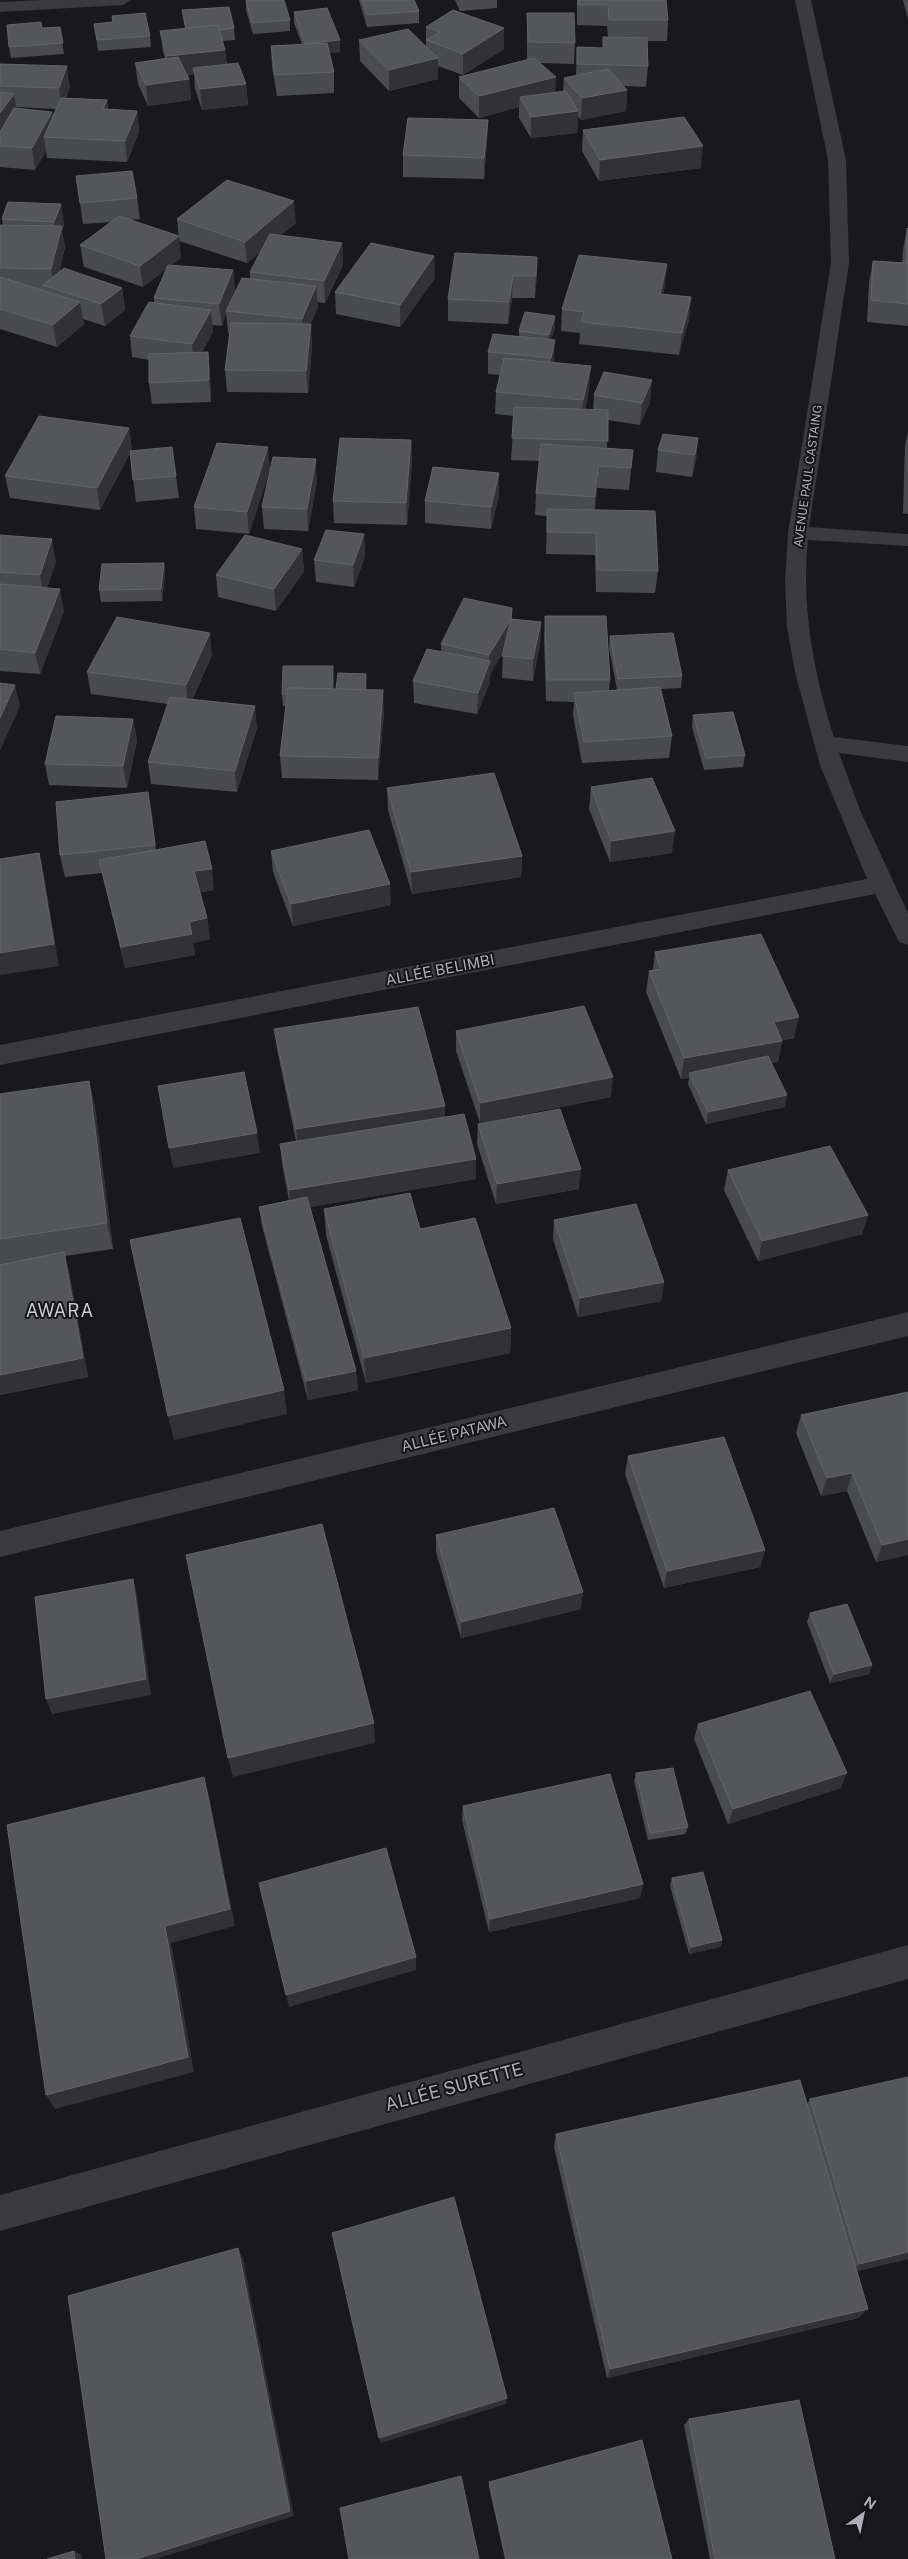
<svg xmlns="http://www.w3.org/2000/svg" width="908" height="2559" viewBox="0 0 908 2559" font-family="'Public Sans',sans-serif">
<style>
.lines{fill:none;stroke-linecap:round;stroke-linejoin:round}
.street{fill:#3a3a3f;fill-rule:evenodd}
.wall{fill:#4a4b4f;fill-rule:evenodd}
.shaded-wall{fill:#323235}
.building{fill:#55565a;stroke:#626469}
.labels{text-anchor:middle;stroke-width:4;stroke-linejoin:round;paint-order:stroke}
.far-street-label{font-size:12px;fill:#acafb9;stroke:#141315}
.street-label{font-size:15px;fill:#acafb9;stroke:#141315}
.quarter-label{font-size:18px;letter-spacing:1px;fill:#ccced5;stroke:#141315}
.near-street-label{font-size:18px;fill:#acafb9;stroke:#141315}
</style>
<rect width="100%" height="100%" fill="#19181a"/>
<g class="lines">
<g class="street">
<polygon points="41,0 131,0 123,5 0,12 0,2"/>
<path d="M795,0H811L846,160L849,263L809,527L908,534V546L808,540C801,607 814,674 834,737L908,746V762L839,753L860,810L908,913V945L899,942L875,894L0,1065V1045L867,879L820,765L795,672L787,627L785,582L788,533L831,263L828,160Z"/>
<polygon points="908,1312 908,1336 0,1557 0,1531"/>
<polygon points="908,1945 908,1979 0,2231 0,2195"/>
</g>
</g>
<g class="wall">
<polygon points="246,0 290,20 290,31 253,34 246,10"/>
<polygon points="359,0 414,0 419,11 419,23 367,27"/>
<polygon points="455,0 497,0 497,8 460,11"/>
<polygon points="577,0 666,0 668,20 667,41 647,41 648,66 646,87 624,86 627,90 626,111 581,120 578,116 577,133 531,138 519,118 519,107 479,118 459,98 459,77 527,60 527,13 575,43 574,64 540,63 555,92 563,91 564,78 576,75 577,47 603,48 603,37 608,37 607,26 577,25"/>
<polygon points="903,0 908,0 908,19"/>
<polygon points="182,10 234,28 235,40 223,41 227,64 246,84 248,105 202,110 195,89 194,74 187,75 189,79 191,100 148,106 138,84 135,63 165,58 163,52 160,31 185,29"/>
<polygon points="294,12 340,52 329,53 334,72 334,93 277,96 272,67 271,46 302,44 294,23"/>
<polygon points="41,22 42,28 60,27 64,54 11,58 9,47"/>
<polygon points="112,22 150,36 151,47 98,51 94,24"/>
<polygon points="426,27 504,28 504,49 463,75 438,66 438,79 389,91 360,61 359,40 426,46"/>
<path d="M0,64L70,87L66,98L107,100L108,109L137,111L139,132L127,162L47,158L46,151L35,170L0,167ZM17,107L56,109L53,115L17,109Z"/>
<polygon points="488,120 487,141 484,179 403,177 403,155"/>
<polygon points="583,130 701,168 599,181 582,151"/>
<polygon points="76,176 137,198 140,219 131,220 181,258 171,265 233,270 235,292 232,299 250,279 250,272 260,252 247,263 179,241 177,219 296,223 280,235 342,243 343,265 325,303 317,302 318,308 310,324 312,346 308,393 227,392 225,370 230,333 228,333 226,313 222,326 212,325 213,332 202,352 208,352 210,374 211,402 152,404 149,383 149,360 132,357 130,336 154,302 154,298 166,269 143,287 84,267 80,245 111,222 83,224"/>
<polygon points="61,204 64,226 62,231 65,247 59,273 122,288 125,310 105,326 83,319 84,324 57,347 0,329 0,225 3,225 2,219"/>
<polygon points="907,228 908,229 908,326 867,322 869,282 873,261 902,263 903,250"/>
<polygon points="537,257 535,298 512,298 508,324 448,321 448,299"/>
<polygon points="435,278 400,327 336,314 335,292"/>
<polygon points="665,286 663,294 691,297 689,319 679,355 579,344 580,333 561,331 562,309"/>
<polygon points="555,328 551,339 554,363 589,388 585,410 593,410 594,395 650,402 640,425 608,420 607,448 633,450 629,490 597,488 595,510 658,571 655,593 596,592 595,555 546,554 547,516 535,515 536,493 540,461 511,460 514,416 495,414 496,392 500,375 488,374 488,352 519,336 519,331"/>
<polygon points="129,428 132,450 131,451 176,476 179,498 136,502 130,453 100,510 10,498 5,476"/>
<polygon points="908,432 908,514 903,513 905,445"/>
<polygon points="698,438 696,460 692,477 656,472 658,450"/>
<polygon points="411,440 412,462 407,525 334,523 333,501"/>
<polygon points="270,469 249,534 196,529 194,507"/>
<polygon points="499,473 499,495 491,529 425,523 425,501"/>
<polygon points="317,481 308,531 264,529 262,507"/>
<polygon points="364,534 365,556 354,587 316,582 314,560"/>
<polygon points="0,535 56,561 47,588 64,611 40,674 0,671"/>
<polygon points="302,549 304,571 276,611 218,597 216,575"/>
<polygon points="164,563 165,575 162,601 101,602 99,590"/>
<polygon points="512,608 512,619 541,622 540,644 533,681 502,678 503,652 490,674 490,682 477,714 414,703 413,681 441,652 441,644"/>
<polygon points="545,616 610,680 609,691 617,690 609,648 610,636 682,676 681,688 661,689 672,736 669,758 582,763 573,715 574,702 546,701 544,638"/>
<polygon points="212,655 192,700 257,728 237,792 151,784 148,762 168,704 91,694 87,672"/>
<polygon points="366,674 366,690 384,712 378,780 282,778 280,756 286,706 283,706 282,694 334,678 334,689 336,689"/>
<polygon points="693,715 745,755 743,767 704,770 692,727"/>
<polygon points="133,719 137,741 127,788 49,785 45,764"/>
<polygon points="591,787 672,853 610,862 589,809"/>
<polygon points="387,788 522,856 521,877 412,894 388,810"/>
<polygon points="152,814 156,850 214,890 200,892 207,918 210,939 193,943 195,955 125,968 102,873 65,877 60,855"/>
<polygon points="271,851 391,905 293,926 273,872"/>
<polygon points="655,952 794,1038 782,1040 778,1062 771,1063 785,1107 706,1124 688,1084 689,1078 681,1079 646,992 649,971 653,970"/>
<polygon points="274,1029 445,1117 476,1179 310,1207 356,1371 358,1390 308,1400 262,1226 259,1207 289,1200 282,1164 280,1144 296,1141 277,1049"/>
<polygon points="456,1031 611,1097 480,1123 456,1051"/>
<polygon points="89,1081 95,1107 113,1249 65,1256 69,1272 88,1377 0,1395 0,1094"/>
<polygon points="478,1124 579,1189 496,1204 477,1144"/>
<polygon points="728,1170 868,1215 862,1234 758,1261 724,1190"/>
<polygon points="324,1209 420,1229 511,1328 510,1353 366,1383 326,1235"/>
<polygon points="554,1220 664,1282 661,1301 578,1317 553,1239"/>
<polygon points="908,1392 908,1555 876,1562 847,1491 821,1496 796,1433 801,1415"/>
<polygon points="628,1456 765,1550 760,1567 664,1588 625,1474"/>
<polygon points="436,1535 581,1609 461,1638 436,1552"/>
<polygon points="810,1613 872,1665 869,1674 830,1683 807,1622"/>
<polygon points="698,1724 841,1788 728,1824 694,1739"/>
<polygon points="636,1773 688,1827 685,1834 648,1840 634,1781"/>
<polygon points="463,1806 643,1884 640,1898 489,1932 462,1820"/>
<polygon points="672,1878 722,1940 720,1947 689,1954 670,1886"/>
<polygon points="810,2099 908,2259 857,2271 868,2309 858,2318 607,2378 554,2147 556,2134 807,2104"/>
<polygon points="689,2419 835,2559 710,2559 684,2425"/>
<polygon points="489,2482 672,2559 505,2559 489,2487"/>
</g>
<g class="shaded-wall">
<polygon points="504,28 504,49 463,75 463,54"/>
<polygon points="340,40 340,52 306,55 305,44"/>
<polygon points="225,50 227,71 193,68 194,74 170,77 167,56"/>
<polygon points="438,58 438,79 389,91 389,70"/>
<polygon points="67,66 70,87 62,109 59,88"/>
<polygon points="556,77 555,98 520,97 519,107 479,118 479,96"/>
<polygon points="189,79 191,100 148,106 146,85"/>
<polygon points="246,84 248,105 202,110 200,89"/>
<polygon points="627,90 626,111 581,120 582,98"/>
<polygon points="14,94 18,115 0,136 0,113"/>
<polygon points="107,100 109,122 103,109"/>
<polygon points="137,111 139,132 127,162 125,141"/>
<polygon points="578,111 577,133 531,138 531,117"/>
<polygon points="52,112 56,133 44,137 46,151 35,170 32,148"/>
<polygon points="488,120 487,141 484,179 484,158"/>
<polygon points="703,146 701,168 599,181 600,160"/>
<polygon points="294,201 296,223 247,263 245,242"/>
<polygon points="61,204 64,226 62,231 65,247 55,289 54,288 51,269 58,242 54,222"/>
<polygon points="179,236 181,258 143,287 140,266"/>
<polygon points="342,243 343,265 325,303 324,281"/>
<polygon points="434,256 435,278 400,327 400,305"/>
<polygon points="537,257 537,278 535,298 536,276"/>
<polygon points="667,264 665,286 658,315 660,294"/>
<polygon points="233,270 235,292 227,311 226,311 226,313 222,326 219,304"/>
<polygon points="513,276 512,298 508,324 509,302"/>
<polygon points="316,286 318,308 303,341 302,319"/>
<polygon points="122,288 125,310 105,326 101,304"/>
<polygon points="691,297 689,319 679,355 682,333"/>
<polygon points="80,302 84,324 57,347 53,325"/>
<polygon points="211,310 213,332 194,366 192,344"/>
<polygon points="555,316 555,328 548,347 549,335"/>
<polygon points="311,324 312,346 308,393 306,371"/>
<polygon points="555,340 554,361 550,380 551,358"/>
<polygon points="208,352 210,374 211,402 209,380"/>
<polygon points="591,366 589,388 582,422 583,400"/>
<polygon points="652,380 650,402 640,425 642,403"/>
<polygon points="129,428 132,450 100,510 97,488"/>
<polygon points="698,438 696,460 692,477 695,455"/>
<polygon points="411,440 412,462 407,525 406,503"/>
<polygon points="268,447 270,469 249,534 247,512"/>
<polygon points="316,459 317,481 308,531 307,509"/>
<polygon points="598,466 597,488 594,519 595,497"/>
<polygon points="499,473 499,495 491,529 491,507"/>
<polygon points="364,534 365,556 354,587 353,565"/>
<polygon points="52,539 56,561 44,597 40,575"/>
<polygon points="302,549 304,571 276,611 274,589"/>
<polygon points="164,563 165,575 162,601 161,589"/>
<polygon points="60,589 64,611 40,674 35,653"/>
<polygon points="512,608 512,630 510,641 490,674 490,682 477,714 478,693 489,664 489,655"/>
<polygon points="541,622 540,644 533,681 533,659"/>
<polygon points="210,633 212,655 188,707 186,685"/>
<polygon points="333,666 334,678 333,707 332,695"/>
<polygon points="366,674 367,687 365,702 365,690"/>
<polygon points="15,685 20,706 0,751 0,718"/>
<polygon points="383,690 384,712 378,780 378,758"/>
<polygon points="255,706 257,728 237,792 235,771"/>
<polygon points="133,719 137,741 127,788 123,766"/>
<polygon points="148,792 152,814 158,866 155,845"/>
<polygon points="675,831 672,853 610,862 611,841"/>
<polygon points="39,853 44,875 59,966 0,975 0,953"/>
<polygon points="522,856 521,877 412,894 411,872"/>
<polygon points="212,869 214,890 198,893 194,871"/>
<polygon points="390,884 391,905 293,926 291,904"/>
<polygon points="207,918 210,939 193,943 195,955 125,968 121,947 189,922"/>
<polygon points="799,1017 794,1038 770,1043 774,1022"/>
<polygon points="782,1041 778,1062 691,1077 689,1073 689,1078 681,1079 684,1058"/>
<polygon points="613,1077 611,1097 480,1123 480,1103"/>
<polygon points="89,1081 95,1107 113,1249 107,1223"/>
<polygon points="787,1095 785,1107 706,1124 708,1112"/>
<polygon points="445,1106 445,1126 298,1150 296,1129"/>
<polygon points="257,1133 260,1153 173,1168 169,1148"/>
<polygon points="476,1159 476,1179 291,1210 289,1190"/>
<polygon points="581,1169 579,1189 496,1204 497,1184"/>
<polygon points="868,1215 862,1234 758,1261 762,1241"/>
<polygon points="64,1252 69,1272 88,1377 0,1395 0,1375"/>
<polygon points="664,1282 661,1301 578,1317 580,1298"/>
<polygon points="511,1328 510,1353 366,1383 364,1358"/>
<polygon points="356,1371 358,1390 308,1400 306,1381"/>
<polygon points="284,1390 287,1414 174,1440 168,1416"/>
<polygon points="852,1473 847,1491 821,1496 827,1478"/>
<polygon points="908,1539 908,1555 876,1562 882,1545"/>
<polygon points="765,1550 760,1567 664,1588 667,1571"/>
<polygon points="133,1579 137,1595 151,1695 52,1714 46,1699"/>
<polygon points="583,1592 581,1609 461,1638 461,1622"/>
<polygon points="872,1665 869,1674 830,1683 834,1674"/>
<polygon points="374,1723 375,1743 233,1777 228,1758"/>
<polygon points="847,1773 841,1788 728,1824 733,1809"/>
<polygon points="204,1777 209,1796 235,1926 171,1943 194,2072 55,2109 46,2095 165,1926"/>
<polygon points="643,1884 640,1898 489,1932 490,1919"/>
<polygon points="722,1940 720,1947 689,1954 691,1947"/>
<polygon points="416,1957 416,1970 289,2007 286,1995"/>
<polygon points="238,2248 243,2259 294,2516 156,2559 136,2559"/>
<polygon points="908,2252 908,2259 852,2272 859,2264"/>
<polygon points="868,2309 858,2318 607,2378 610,2369"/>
<polygon points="507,2398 506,2404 381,2443 379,2438"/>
<polygon points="74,2551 81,2554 82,2559 75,2559"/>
</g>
<g class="building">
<polygon points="246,0 284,0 290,20 252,23"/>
<polygon points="362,0 414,0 419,11 367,15"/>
<polygon points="578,0 666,0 668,20 609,20 608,5 578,5"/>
<polygon points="229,7 234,28 219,30 218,25 186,29 182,10"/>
<polygon points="327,8 340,40 305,44 294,12"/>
<polygon points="453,10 504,28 463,54 426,40 440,32 426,27"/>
<polygon points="145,13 150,36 97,40 94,24 113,22 112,16"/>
<polygon points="527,13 574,13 575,43 528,42"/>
<polygon points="41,22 42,28 60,27 63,43 9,47 7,25"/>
<polygon points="218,25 225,50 167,56 160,31"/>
<polygon points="408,29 438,58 389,70 359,40"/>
<polygon points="603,37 647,38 648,66 577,64 577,47 603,48"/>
<polygon points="327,43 334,72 275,75 271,46"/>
<polygon points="178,57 189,79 146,85 135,63"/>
<polygon points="534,58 556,77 479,96 459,77"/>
<polygon points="238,63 246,84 200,89 193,68"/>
<polygon points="0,64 67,66 59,88 0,86"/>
<polygon points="608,69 627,90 582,98 564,78"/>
<polygon points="566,91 578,111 531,117 520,97"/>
<polygon points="0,92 14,94 0,113"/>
<polygon points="61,98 107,100 103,109 137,111 125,141 44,137"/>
<polygon points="14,108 52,112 32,148 0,146 0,132"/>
<polygon points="684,117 703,146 600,160 583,130"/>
<polygon points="408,118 488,120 484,158 403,155"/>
<polygon points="132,171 137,198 80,203 76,176"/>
<polygon points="227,180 294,201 245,242 177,219"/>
<polygon points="8,202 61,204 54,222 2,219"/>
<polygon points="119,216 179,236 140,266 80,245"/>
<polygon points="0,225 62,226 51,269 0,268"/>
<polygon points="907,228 908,229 908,304 871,300 873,261 906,263"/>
<polygon points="270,234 342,243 324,281 250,272"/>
<polygon points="371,243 434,256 400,305 335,292"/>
<polygon points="455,253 537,257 536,276 513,276 509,302 448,299"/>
<polygon points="579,255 667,264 660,294 691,297 682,333 581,322 584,312 562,309"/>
<polygon points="168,265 233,270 219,304 154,298"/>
<polygon points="64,268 122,288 101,304 43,285"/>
<polygon points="0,277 80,302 53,325 0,309"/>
<polygon points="242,278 316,286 302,319 226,311"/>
<polygon points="149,302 211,310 192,344 130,336"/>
<polygon points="525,312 555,316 549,335 519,331"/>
<polygon points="231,323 311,324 306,371 225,370"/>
<polygon points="493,334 555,340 551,358 488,352"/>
<polygon points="208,352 209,380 149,383 149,354"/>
<polygon points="504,358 591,366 583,400 496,392"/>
<polygon points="604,372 652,380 642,403 594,395"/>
<polygon points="514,407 608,410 608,441 512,438"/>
<polygon points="39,416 129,428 97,488 5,476"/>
<polygon points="663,434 698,438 695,455 658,450"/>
<polygon points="340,438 411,440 406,503 333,501"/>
<polygon points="217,443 268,447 247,512 194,507"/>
<polygon points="541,444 633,450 631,468 598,466 595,497 536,493"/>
<polygon points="172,447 176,476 133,480 130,451"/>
<polygon points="273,457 316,459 307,509 262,507"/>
<polygon points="433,467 499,473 491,507 425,501"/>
<polygon points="547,509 655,511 658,571 597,570 596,533 547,532"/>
<polygon points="326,530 364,534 353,565 314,560"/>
<polygon points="0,535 52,539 40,575 0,572"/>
<polygon points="245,535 302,549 274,589 216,575"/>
<polygon points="164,563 161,589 99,590 102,564"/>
<polygon points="0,584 60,589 35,653 0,649"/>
<polygon points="464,598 512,608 511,619 489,655 441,644"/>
<polygon points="545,616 606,616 610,680 547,680"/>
<polygon points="117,617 210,633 186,685 87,672"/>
<polygon points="511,619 541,622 533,659 502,656"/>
<polygon points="673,633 682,676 618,679 610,636"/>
<polygon points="427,649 490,661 478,693 413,681"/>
<polygon points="283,666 333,666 332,689 288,688 288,694 282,694"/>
<polygon points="338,673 366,674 365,690 336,689"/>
<polygon points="0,683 15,685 0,718"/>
<polygon points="660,687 672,736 584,742 574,693"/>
<polygon points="288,688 383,690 378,758 280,756"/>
<polygon points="170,697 255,706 235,771 148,762"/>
<polygon points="733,712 745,755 706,758 693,715"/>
<polygon points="56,716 133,719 123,766 45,764"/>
<polygon points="494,773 522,856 411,872 387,788"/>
<polygon points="652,778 675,831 611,841 591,787"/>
<polygon points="148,792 155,845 60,855 56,802"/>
<polygon points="369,830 390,884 291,904 271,851"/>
<polygon points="205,841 212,869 194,871 207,918 189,922 192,934 121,947 99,860"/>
<polygon points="39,853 54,944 0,953 0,859"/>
<polygon points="761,934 799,1017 774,1022 782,1041 684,1058 649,971 661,969 655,952"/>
<polygon points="584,1006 613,1077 480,1103 456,1031"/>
<polygon points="418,1007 445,1106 296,1129 274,1029"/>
<polygon points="768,1056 787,1095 708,1112 689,1073"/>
<polygon points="244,1072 257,1133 169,1148 158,1086"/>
<polygon points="89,1081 107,1223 0,1239 0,1094"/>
<polygon points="560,1109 581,1169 497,1184 478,1124"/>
<polygon points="464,1114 476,1159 289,1190 280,1144"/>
<polygon points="830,1146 868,1215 762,1241 728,1170"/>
<polygon points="410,1193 420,1229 475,1218 511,1328 364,1358 324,1209"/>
<polygon points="307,1197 356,1371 306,1381 259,1207"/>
<polygon points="636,1204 664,1282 580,1298 554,1220"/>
<polygon points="240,1218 284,1390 168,1416 130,1240"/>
<polygon points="64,1252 83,1358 0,1375 0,1265"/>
<polygon points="908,1392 908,1539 882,1545 852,1473 827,1478 801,1415"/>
<polygon points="724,1437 765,1550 667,1571 628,1456"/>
<polygon points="554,1508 583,1592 461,1622 436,1535"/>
<polygon points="322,1524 374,1723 228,1758 186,1555"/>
<polygon points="133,1579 146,1679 46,1699 35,1597"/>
<polygon points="847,1604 872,1665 834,1674 810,1613"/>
<polygon points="810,1691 847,1773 733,1809 698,1724"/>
<polygon points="673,1768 688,1827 650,1833 636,1773"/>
<polygon points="610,1774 643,1884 490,1919 463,1806"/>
<polygon points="204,1777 230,1909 165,1926 188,2057 46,2095 7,1825"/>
<polygon points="386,1848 416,1957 286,1995 259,1883"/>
<polygon points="703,1872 722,1940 691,1947 672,1878"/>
<polygon points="908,2077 908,2252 859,2264 810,2099"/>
<polygon points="800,2080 868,2309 610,2369 556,2134"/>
<polygon points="454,2197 507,2398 379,2438 332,2233"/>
<polygon points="238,2248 290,2511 136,2559 106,2559 68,2296"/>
<polygon points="799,2400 835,2559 715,2559 689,2419"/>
<polygon points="642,2440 672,2559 506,2559 489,2482"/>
<polygon points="461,2476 479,2559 349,2559 340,2508"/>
<polygon points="74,2551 75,2559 47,2559"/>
</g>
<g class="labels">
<g class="far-street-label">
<text transform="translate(808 476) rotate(-82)" y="4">AVENUE PAUL CASTAING</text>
</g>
<g class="street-label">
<text transform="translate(440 970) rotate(-11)" y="5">ALLÉE BELIMBI</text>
<text transform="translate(454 1434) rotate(-14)" y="5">ALLÉE PATAWA</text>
</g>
<g class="quarter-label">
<text x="60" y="1317">AWARA</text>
</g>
<g class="near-street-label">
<text transform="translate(454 2087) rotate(-15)" y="6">ALLÉE SURETTE</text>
</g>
</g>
<g transform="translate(863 2514) rotate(33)" stroke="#141315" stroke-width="4" paint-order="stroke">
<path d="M0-4L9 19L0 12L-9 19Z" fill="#acafb9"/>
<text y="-8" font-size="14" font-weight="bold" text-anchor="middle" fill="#acafb9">N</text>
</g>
</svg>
